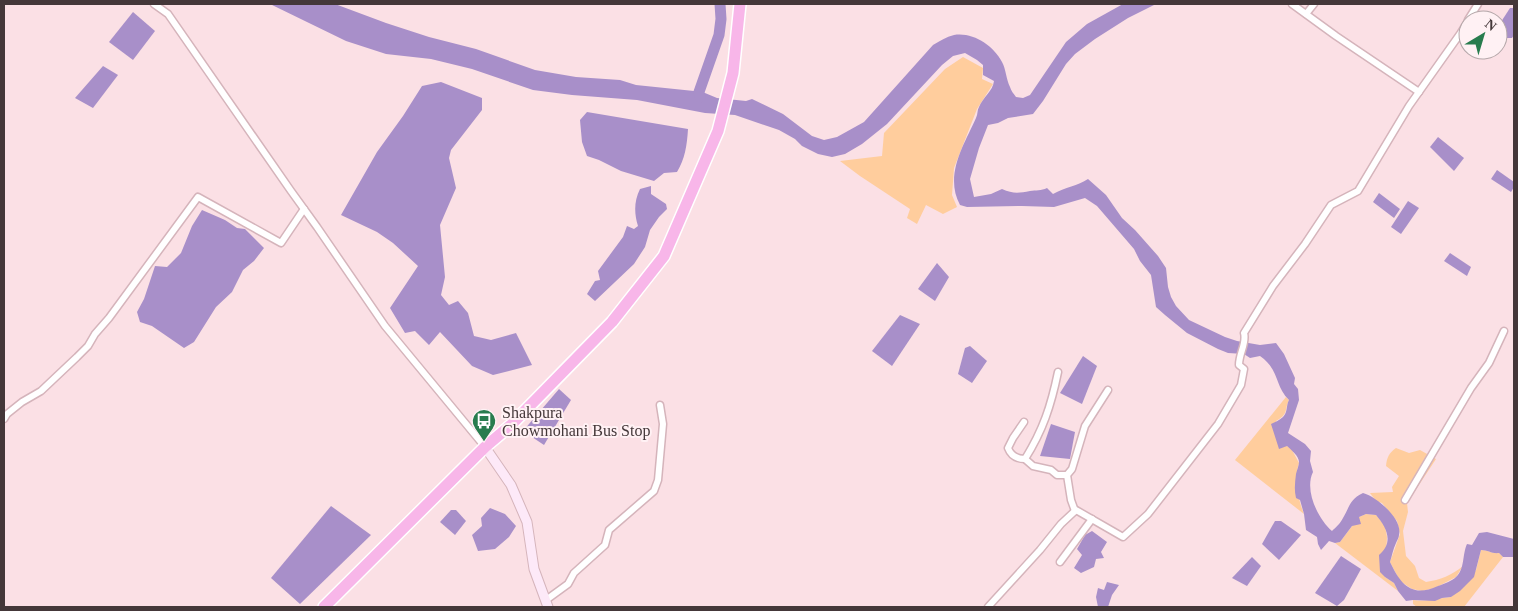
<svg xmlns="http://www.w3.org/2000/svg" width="1518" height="611" viewBox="0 0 1518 611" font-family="'Times New Roman',serif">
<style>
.green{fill:#ffcd9d}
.water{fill:#a88fc9}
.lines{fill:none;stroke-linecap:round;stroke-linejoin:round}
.river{stroke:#a88fc9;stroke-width:11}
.street-casing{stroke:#d5b4bb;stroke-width:9}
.secondary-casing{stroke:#d5b4bb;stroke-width:11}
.highway-casing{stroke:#fff;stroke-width:14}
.street{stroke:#fff;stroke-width:6}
.secondary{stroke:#fde9f8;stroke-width:9}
.highway{stroke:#f8b6e9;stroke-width:11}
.labels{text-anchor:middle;stroke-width:4;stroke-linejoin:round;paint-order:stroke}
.poi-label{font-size:16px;fill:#443739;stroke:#fff1f4;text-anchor:start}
</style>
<rect width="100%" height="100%" fill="#fbe0e5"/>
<g class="green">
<polygon points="963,57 983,68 982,79 993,84 977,109 954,168 952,195 957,207 943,214 926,205 917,224 907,218 910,209 860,176 840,161 882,156 884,133 945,69"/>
<path d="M1286,397L1289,400C1284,410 1289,414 1276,421L1287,446L1292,450L1299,463C1294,478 1298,499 1304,514L1235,460Z"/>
<path d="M1396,448L1409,453L1420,450L1436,459L1407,503L1408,512L1403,531L1406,556L1415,566L1419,578L1426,582C1440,580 1452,575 1463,566L1456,577L1435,588L1422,591L1412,589L1400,581L1390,562L1400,534L1397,521L1382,503L1376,501L1370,493L1393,492L1392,487L1399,476L1386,466C1387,457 1389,453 1396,448Z"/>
<polygon points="1366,514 1376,515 1385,526 1387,537 1385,577 1394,583 1398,591 1335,543 1340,542 1359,517"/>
<path d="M1481,550C1488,550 1492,554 1499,553L1503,557L1464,607H1417L1413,604V600C1428,602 1437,598 1451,597L1476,570Z"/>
</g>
<g class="water">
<path d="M270,4H335L386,23L429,37L476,49L535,70L576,77L620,80L636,85L694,91L705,93L717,98L746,101L752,99L783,114L812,136L824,140L837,137L864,122L933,45C940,41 946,37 954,35C973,32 993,45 1002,62C1006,69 1006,79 1010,87C1011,91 1014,94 1016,97L1023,98L1030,95L1066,42L1087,24L1123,4H1156L1128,18L1095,39L1075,54L1066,64L1043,101L1033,114L1008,118L998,123L988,125L979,148L970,179L974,197L991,194L1002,189C1013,194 1019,193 1030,191C1036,190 1041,191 1047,188L1053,194C1065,187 1078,186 1088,179L1106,195L1122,218L1135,230L1158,256L1166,268L1168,287L1171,297L1176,306L1189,320L1225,337L1237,341L1260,345L1276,343L1284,354L1295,378L1294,384L1298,389L1299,400L1288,433L1305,444L1311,451L1310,461L1313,472C1304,490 1318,519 1332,531C1336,527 1340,524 1343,518C1350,506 1350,499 1363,493C1377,497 1403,519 1399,535C1399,538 1397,540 1396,543C1393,549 1392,556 1390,562C1401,585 1412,598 1438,586C1444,584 1452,581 1456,577C1465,569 1462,555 1467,544L1472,545L1479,533L1487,532L1514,539V557H1503L1499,553C1492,554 1488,550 1481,550L1474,577L1460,591L1451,597L1442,598L1435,601L1413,600L1406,601L1398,591L1394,583L1385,577L1380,572L1379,555C1394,542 1387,528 1376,515L1366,514L1359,517L1361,524L1352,526L1340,542L1335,543L1329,541L1321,550L1318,544L1317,537L1306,530L1304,514L1300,500L1296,498C1294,490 1295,482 1296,474C1297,470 1299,465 1299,462C1299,456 1291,450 1287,446L1279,449L1271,424C1275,422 1280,420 1283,417C1288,412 1286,405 1289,400C1274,385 1280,370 1260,356L1250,358L1244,354L1228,353L1218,349L1187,333L1165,315L1156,307L1151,275L1140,261L1134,249L1097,206L1085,198L1054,207L1022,206L967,207L960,205C944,175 964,145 976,118C978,114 977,110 979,107C983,97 993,91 994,81L983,75V65L977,60L965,53L953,56L942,65L887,124L862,144L845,154L832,157L818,154L802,146L795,139L779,130L735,115L705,113L637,100L572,95L533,90L472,69L431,59L386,54L346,41Z"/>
<polygon points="1510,8 1514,8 1514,35 1512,38 1507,38 1498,30 1499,25"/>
<polygon points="133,12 155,31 133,60 109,42"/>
<polygon points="103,66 118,75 93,108 75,98"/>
<polygon points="441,82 482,98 482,110 451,150 449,158 456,188 440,225 445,277 441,295 449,305 458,301 468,313 474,336 491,340 516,333 532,365 493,375 472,366 440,332 429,345 415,331 405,333 390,308 418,266 393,243 377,232 341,215 377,152 403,116 422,86"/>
<path d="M587,112L688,129C687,145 685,159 677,172L664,173L654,181L621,171L599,160L587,156L582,142L580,120Z"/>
<polygon points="1438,137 1464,158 1454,171 1430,147"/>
<polygon points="1497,170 1514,182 1514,187 1511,192 1491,179"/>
<path d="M651,186V194L666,204L667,209L659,217L650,230L645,247L634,264L595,301L587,294L595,281L600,280L598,271L623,237L627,226L634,229L638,226C634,213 634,201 640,189Z"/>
<polygon points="1379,193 1400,209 1394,218 1373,202"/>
<polygon points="1408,201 1419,208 1401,234 1391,227"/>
<polygon points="202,210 225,220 237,228 245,229 264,248 254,261 243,270 232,292 216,307 194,342 184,348 152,326 140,322 137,312 144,299 155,266 167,267 181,253 192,226"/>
<polygon points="1450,253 1471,267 1467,276 1444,261"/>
<polygon points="937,263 949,277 935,301 918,289"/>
<polygon points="900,315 920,324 892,366 872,351"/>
<polygon points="970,346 987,361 972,383 958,374 965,348"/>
<polygon points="1083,356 1097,366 1082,404 1060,393"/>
<polygon points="559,389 571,400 544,445 523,431"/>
<polygon points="1051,424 1075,432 1070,459 1040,456"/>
<polygon points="331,506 371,535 300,604 271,578"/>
<polygon points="490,508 505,514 516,526 509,537 495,549 478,551 472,535 482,526 481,518"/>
<polygon points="451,510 456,510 466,521 455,535 440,522"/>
<polygon points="1275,521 1281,521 1301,535 1279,560 1262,544"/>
<polygon points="1092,531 1107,542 1101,552 1104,558 1096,559 1094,567 1081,573 1074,568 1082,555 1077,549 1085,535"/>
<polygon points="1341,556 1361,569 1344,600 1337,606 1315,593"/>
<polygon points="1252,557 1261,566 1247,586 1232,578"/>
<polygon points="1107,582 1119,585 1112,595 1108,607 1098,607 1096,597 1098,588 1104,590"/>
</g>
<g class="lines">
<polyline class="river" points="700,97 699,92 719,35 721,19 720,4"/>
<g class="street-casing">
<g id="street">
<polyline points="154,4 168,14 291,191 317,227 385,326 485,447"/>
<polyline points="1292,4 1336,36 1419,92"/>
<polyline points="1306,14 1314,4"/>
<polyline points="1468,20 1478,4"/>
<polyline points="4,419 7,414 22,402 41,391 77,357 88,346 95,334 109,318 198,197 281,243 304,209"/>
<path d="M1024,422L1013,438L1008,448C1011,456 1017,459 1025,459C1043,430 1051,406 1058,372"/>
<polyline points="1025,459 1033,466 1051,470 1057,475 1067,475"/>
<polyline points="1405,500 1471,388 1489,363 1504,331"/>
<polyline points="1075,511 1071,500 1067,475 1072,469 1085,426 1108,390"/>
<polyline points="1060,562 1092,519"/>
<polyline points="546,600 568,584 574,573 605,545 609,530 654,491 658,480 663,424 660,405"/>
<path d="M988,607L1040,550L1061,524L1076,510L1123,537L1148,514L1218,424L1241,385L1244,369L1239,365C1239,353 1247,343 1244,333L1273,286L1305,244L1331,205L1358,191L1409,106L1460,34L1468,21"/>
</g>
</g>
<g class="secondary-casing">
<polyline id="secondary" points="485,447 511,485 527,522 534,569 548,607"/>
</g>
<g class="highway-casing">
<polyline id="highway" points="324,607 485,447 511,425 612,322 664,256 718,131 733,73 740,4"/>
</g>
<use href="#street" class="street"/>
<use href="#secondary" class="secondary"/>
<use href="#highway" class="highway"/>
</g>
<defs>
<g id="bus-pin" transform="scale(1.25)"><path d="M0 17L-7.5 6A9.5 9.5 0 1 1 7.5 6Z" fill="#287c4e" stroke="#fff1f4"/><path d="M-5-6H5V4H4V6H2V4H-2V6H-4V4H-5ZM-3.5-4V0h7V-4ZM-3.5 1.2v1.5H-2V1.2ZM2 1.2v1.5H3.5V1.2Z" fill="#fff"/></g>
</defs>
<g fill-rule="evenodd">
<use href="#bus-pin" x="484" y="421"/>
</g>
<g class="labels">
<g class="poi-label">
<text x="502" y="418">Shakpura<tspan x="502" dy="18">Chowmohani Bus Stop</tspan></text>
</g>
</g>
<rect width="1518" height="611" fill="none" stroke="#443739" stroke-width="10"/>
<g transform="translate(1483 35) rotate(38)"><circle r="24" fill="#fff1f4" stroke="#b4a7a9"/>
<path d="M0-4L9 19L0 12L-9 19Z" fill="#287c4e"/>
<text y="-8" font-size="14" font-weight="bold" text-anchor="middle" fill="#443739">N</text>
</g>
</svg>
